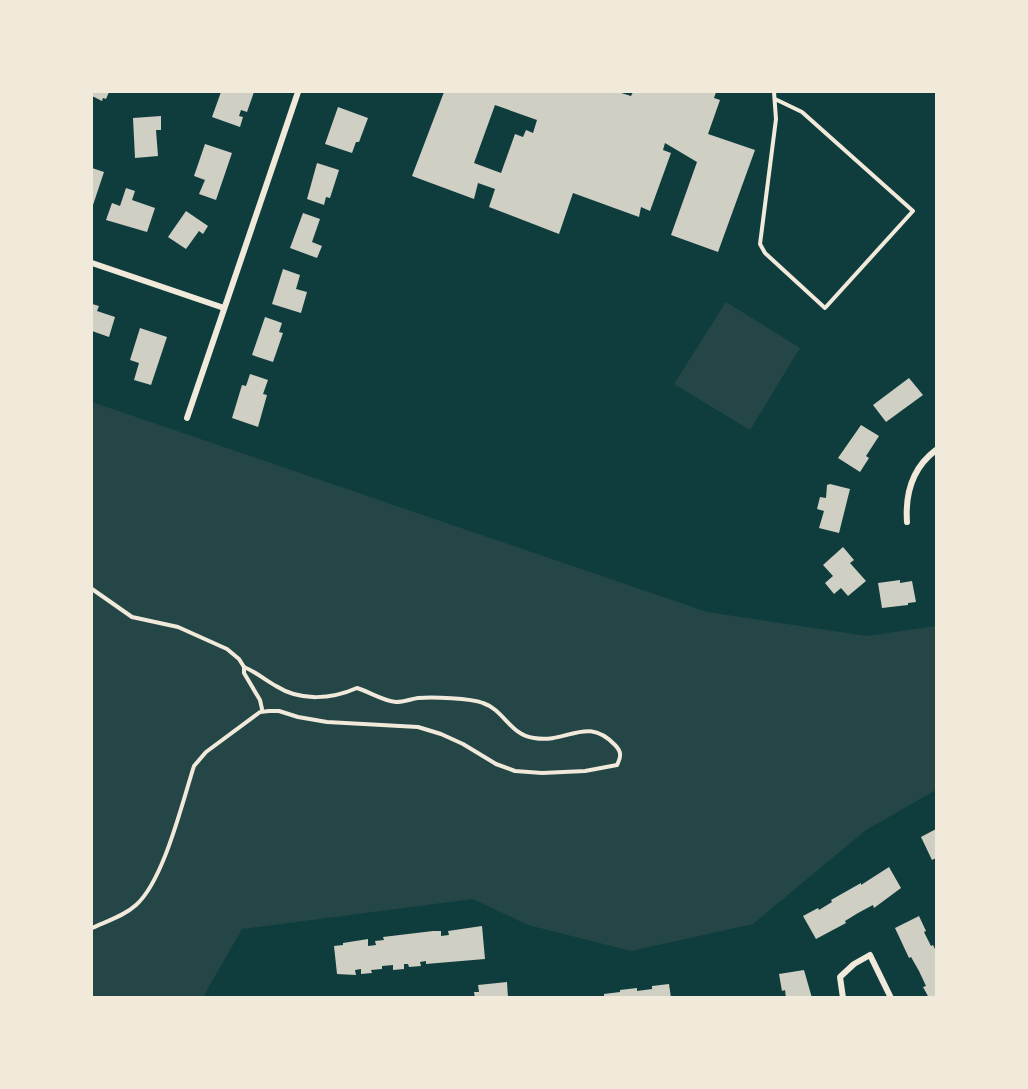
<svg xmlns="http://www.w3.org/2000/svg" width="1028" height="1089" viewBox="0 0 1028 1089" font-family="Commissioner,sans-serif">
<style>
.green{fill:#244646}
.building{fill:#cfcfc3;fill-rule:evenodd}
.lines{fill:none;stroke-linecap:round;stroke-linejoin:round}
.service{stroke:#f1e9da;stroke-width:4}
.minor{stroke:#f1e9da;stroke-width:6}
</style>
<rect width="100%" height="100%" fill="#0f3d3e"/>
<g class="green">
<polygon points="726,302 800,348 750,430 674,384"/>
<polygon points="92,402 707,612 867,636 936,626 936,790 866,830 753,924 631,951 528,925 473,899 242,929 203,997 92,997"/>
</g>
<g class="building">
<polygon points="92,92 109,92 106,99 103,98 102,101 92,96"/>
<polygon points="221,92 254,92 247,112 241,110 239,116 243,117 240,127 212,117"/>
<path d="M444,92H618L631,96L633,92H716L714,98L720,100L708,134L755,150L718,252L671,235L697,162L665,143L663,150L671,153L650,211L641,207L639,217L573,193L559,234L489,207L495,189L478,183L474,199L412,176ZM495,105L537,120L533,133L526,130L523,137L515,134L501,173L474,163Z"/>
<polygon points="338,107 368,118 359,142 356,142 352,153 325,144"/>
<polygon points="161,116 161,130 156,130 158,156 135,158 133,118"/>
<polygon points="205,144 232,153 216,200 199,194 205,180 194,176"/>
<polygon points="317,163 339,170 330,198 326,197 324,205 307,199"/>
<polygon points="92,168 104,172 92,208"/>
<polygon points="126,188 135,191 132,200 155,208 147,232 106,220 112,203 120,206"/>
<polygon points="186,211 208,226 203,234 199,231 186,249 168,237"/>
<polygon points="303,213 320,219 312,242 322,246 317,258 290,248"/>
<polygon points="283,269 300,275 296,289 307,292 301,313 272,304"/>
<polygon points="92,304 99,306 97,311 115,317 109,337 92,331"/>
<polygon points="265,317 282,323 279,332 283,333 273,362 252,355"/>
<polygon points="140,328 167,337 151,385 134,380 139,363 130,360"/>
<polygon points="250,374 268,380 263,394 267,395 258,427 232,418 242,385 246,386"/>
<polygon points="909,378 923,395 886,422 873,405"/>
<polygon points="861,425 879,436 866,456 869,458 860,472 838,458"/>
<polygon points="830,484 850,489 839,533 819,528 824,511 817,509 820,497 826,498 827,485"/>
<polygon points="843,547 854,560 850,563 866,581 848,596 841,588 834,594 825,583 833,576 823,565"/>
<polygon points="900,580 900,583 912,581 916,602 908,603 908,605 882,608 878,583"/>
<polygon points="936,829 936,858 932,860 921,837"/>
<polygon points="889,867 901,888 874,908 873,905 858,913 845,921 846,923 816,939 803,916 818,908 819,910 832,902 831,900 861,883 861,885"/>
<polygon points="919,916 926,931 924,932 931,946 933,945 936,951 936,998 929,998 923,987 926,986 919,971 911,957 909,958 895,928"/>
<polygon points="482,926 485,959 426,964 426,961 420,962 421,966 409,967 408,964 404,964 404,969 393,970 393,965 382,966 382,969 371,970 372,973 361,974 361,969 355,970 356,975 337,974 334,946 343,945 343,943 368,939 368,946 376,945 375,941 384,940 383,937 433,931 441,931 441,936 449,935 448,931"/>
<polygon points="804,970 812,998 786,998 785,990 782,991 779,974"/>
<polygon points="507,982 508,998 475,998 474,992 479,992 478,985"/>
<polygon points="669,984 671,998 604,998 604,994 620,992 620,990 637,988 637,991 652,989 652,986"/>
</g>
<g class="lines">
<g class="service">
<polyline points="774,92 776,119 760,244 765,253 825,308 913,211 802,112 775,99"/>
<polyline points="92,589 132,617 178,627 227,649 239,659 244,667 244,673 260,700 262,709"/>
<path d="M92,928C107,921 124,916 136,905C164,880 182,803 194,766L206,752L260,712L269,711H279L298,717L327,722L418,727L441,734L463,744L496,764L515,771L542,773L585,771L617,765C621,757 622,752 615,745C586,715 568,744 534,738C510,735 504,710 483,703C470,698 433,697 418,698C411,699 404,702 396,702C383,701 370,692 357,688C332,699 301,702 276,686C265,680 256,672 244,667"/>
</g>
<g class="minor">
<polyline points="92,263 224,308"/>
<polyline points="187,418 298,92"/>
<path d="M907,522C905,493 912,468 936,450"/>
<polyline points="843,998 840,977 854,964 870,955 891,998"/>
</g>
</g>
<rect width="1028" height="1089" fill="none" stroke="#f1e9da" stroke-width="186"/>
</svg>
